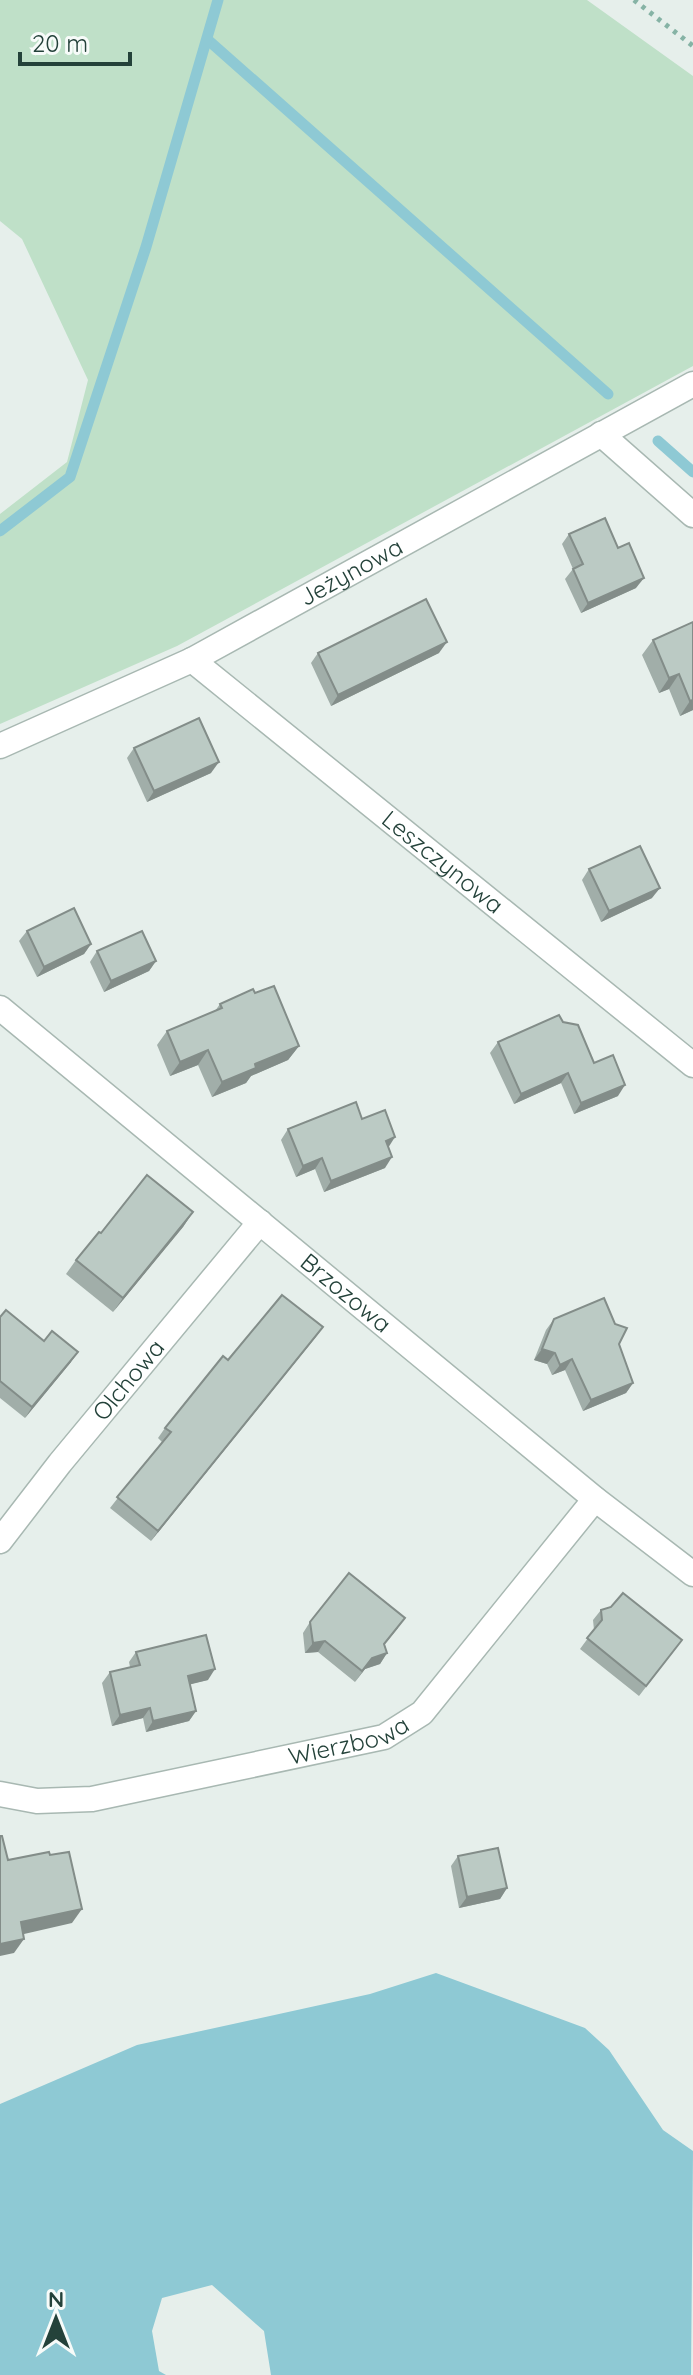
<svg xmlns="http://www.w3.org/2000/svg" width="693" height="2375" viewBox="0 0 693 2375" font-family="Quicksand,sans-serif">
<style>
.green{fill:#bfe0c8}
.water{fill:#8ec9d4}
.lines{fill:none;stroke-linecap:round;stroke-linejoin:round}
.stream{stroke:#8ec9d4;stroke-width:11}
.minor-casing{stroke:#a8b8b2;stroke-width:27}
.path{stroke:#86b3a5;stroke-width:5;stroke-dasharray:4 6;stroke-linecap:butt}
.minor{stroke:#fff;stroke-width:24}
.wall{fill:#a1aea9}
.shaded-wall{fill:#838d89}
.building{fill:#bbcac4;stroke:#838d89;stroke-width:2}
.labels{text-anchor:middle;stroke-width:6;stroke-linejoin:round;paint-order:stroke}
.street-label{font-size:24px;fill:#24423a;stroke:#f7fbf9}
</style>
<rect width="100%" height="100%" fill="#e6efeb"/>
<polygon class="green" points="0,0 587,0 693,76 693,366 177,646 0,724 0,514 67,462 88,380 22,239 0,221"/>
<polygon class="water" points="436,1973 585,2028 609,2050 663,2130 693,2151 691,2375 271,2375 264,2331 212,2285 162,2298 152,2331 159,2371 166,2375 0,2375 0,2104 137,2045 370,1994"/>
<g class="lines">
<g class="stream">
<polyline points="208,40 608,394"/>
<polyline points="658,441 693,472"/>
<polyline points="0,531 70,477 146,247 218,0"/>
</g>
<g class="minor-casing">
<g id="minor">
<polyline points="601,434 693,515"/>
<path id="s1" d="M192,660L693,1065"/>
<path id="s2" d="M0,746L192,660L693,384"/>
<path id="s3" d="M0,1008L595,1499L693,1574"/>
<path id="s4" d="M0,1541L60,1463L260,1222"/>
<path id="s5" d="M0,1794L37,1801L92,1799L384,1737L422,1713L595,1499"/>
</g>
</g>
<polyline class="path" points="634,0 693,46"/>
<use href="#minor" class="minor"/>
</g>
<g class="wall">
<polygon points="569,534 636,588 581,613 565,579 573,569 562,544"/>
<polygon points="693,622 693,710 680,716 669,689 659,693 642,655 653,640"/>
<polygon points="318,653 439,653 331,706 311,663"/>
<polygon points="134,748 211,773 147,802 127,758"/>
<polygon points="589,869 652,898 601,922 582,880"/>
<polygon points="27,931 91,944 84,954 37,977 19,941"/>
<polygon points="97,951 156,961 149,971 104,992 90,962"/>
<polygon points="255,993 299,1046 288,1060 251,1076 246,1083 212,1097 198,1065 170,1076 157,1045 167,1031 215,1011 220,1004"/>
<polygon points="563,1022 594,1063 618,1096 574,1114 561,1083 514,1104 490,1053 498,1042"/>
<polygon points="362,1119 388,1147 385,1168 324,1192 315,1169 296,1177 281,1140 288,1129"/>
<polygon points="193,1212 183,1227 113,1312 66,1274 76,1260"/>
<polygon points="0,1317 71,1362 25,1418 0,1398"/>
<polygon points="554,1319 619,1344 633,1383 626,1393 583,1411 565,1370 552,1375 547,1364 534,1360 546,1330"/>
<polygon points="323,1327 151,1541 110,1508 162,1442 158,1438 165,1428 228,1360"/>
<polygon points="601,1610 682,1640 639,1696 580,1649 594,1630 593,1620"/>
<polygon points="310,1622 398,1628 384,1645 387,1653 380,1664 365,1669 355,1682 318,1652 305,1653 303,1633"/>
<polygon points="136,1652 208,1680 190,1684 196,1711 189,1721 146,1732 143,1718 112,1726 102,1683 110,1672 130,1667 129,1662"/>
<polygon points="458,1856 507,1888 500,1899 459,1908 451,1866"/>
</g>
<g class="shaded-wall">
<polygon points="644,578 636,588 581,613 588,603"/>
<polygon points="447,642 439,653 331,706 338,695"/>
<polygon points="679,674 669,689 659,693 669,678"/>
<polygon points="693,700 693,710 680,716 690,701"/>
<polygon points="219,762 211,773 147,802 154,791"/>
<polygon points="660,888 652,898 601,922 609,911"/>
<polygon points="91,944 84,954 37,977 44,967"/>
<polygon points="156,961 149,971 104,992 111,981"/>
<polygon points="299,1046 288,1060 251,1076 246,1083 212,1097 222,1082 255,1064"/>
<polygon points="208,1050 198,1065 170,1076 180,1062"/>
<polygon points="568,1073 561,1083 514,1104 521,1094"/>
<polygon points="625,1085 618,1096 574,1114 581,1103"/>
<polygon points="395,1137 388,1148 386,1141"/>
<polygon points="392,1157 385,1168 324,1192 331,1181"/>
<polygon points="322,1158 315,1169 296,1177 303,1166"/>
<polygon points="193,1212 183,1227 113,1312 123,1298"/>
<polygon points="323,1327 315,1338 151,1541 158,1531"/>
<polygon points="542,1349 555,1353 547,1364 534,1360"/>
<polygon points="78,1352 71,1362 25,1418 32,1407"/>
<polygon points="572,1359 565,1370 552,1375 560,1365"/>
<polygon points="633,1383 626,1393 583,1411 591,1400"/>
<polygon points="325,1641 318,1652 305,1653 313,1643"/>
<polygon points="387,1653 380,1664 365,1669 355,1682 372,1658"/>
<polygon points="215,1669 208,1680 180,1687 188,1676"/>
<polygon points="150,1708 143,1718 112,1726 120,1715"/>
<polygon points="196,1711 189,1721 146,1732 153,1721"/>
<polygon points="507,1888 500,1899 459,1908 467,1897"/>
<polygon points="82,1909 72,1923 11,1937 21,1922"/>
<polygon points="24,1939 14,1953 0,1956 0,1944"/>
</g>
<g class="building">
<polygon points="605,518 618,548 629,543 644,578 588,603 573,569 583,564 569,534"/>
<polygon points="426,599 447,642 338,695 318,653"/>
<polygon points="693,622 693,700 690,701 679,674 669,678 653,640"/>
<polygon points="199,718 219,762 154,791 134,748"/>
<polygon points="640,846 660,888 609,911 589,869"/>
<polygon points="74,908 91,944 44,967 27,931"/>
<polygon points="142,931 156,961 111,981 97,951"/>
<polygon points="274,986 299,1046 255,1064 256,1068 222,1082 208,1050 180,1062 167,1031 222,1008 220,1004 253,989 255,993"/>
<polygon points="559,1015 563,1022 578,1025 594,1063 613,1055 625,1085 581,1103 568,1073 521,1094 498,1042"/>
<polygon points="356,1102 362,1119 385,1110 395,1137 386,1141 392,1157 331,1181 322,1158 303,1166 288,1129"/>
<polygon points="147,1175 193,1212 123,1298 76,1260 99,1232 101,1233"/>
<polygon points="282,1295 323,1327 158,1531 117,1497 171,1432 165,1428 223,1356 228,1360"/>
<polygon points="604,1298 615,1324 627,1328 619,1344 633,1383 591,1400 572,1359 560,1365 555,1353 542,1349 554,1319"/>
<polygon points="6,1310 44,1341 52,1331 78,1352 32,1407 0,1381 0,1317"/>
<polygon points="349,1573 405,1618 384,1644 387,1653 372,1658 362,1671 325,1641 313,1643 310,1622"/>
<polygon points="623,1593 682,1640 646,1686 587,1638 602,1620 601,1610 611,1607"/>
<polygon points="206,1635 215,1669 188,1676 196,1711 153,1721 150,1708 120,1715 110,1672 140,1665 136,1652"/>
<polygon points="0,1836 2,1836 8,1860 49,1852 50,1855 69,1852 82,1909 21,1922 24,1939 0,1944"/>
<polygon points="498,1848 507,1888 467,1897 458,1856"/>
</g>
<g class="labels">
<g class="street-label">
<text dy="8" stroke="none"><textPath href="#s2" startOffset="392">Jeżynowa</textPath></text>
<text dy="8" stroke="none"><textPath href="#s1" startOffset="322">Leszczynowa</textPath></text>
<text dy="8" stroke="none"><textPath href="#s3" startOffset="448">Brzozowa</textPath></text>
<text dy="8" stroke="none"><textPath href="#s4" startOffset="206">Olchowa</textPath></text>
<text dy="8" stroke="none"><textPath href="#s5" startOffset="356">Wierzbowa</textPath></text>
</g>
</g>
<g transform="translate(56 2319)" stroke="#f7fbf9" stroke-width="6" paint-order="stroke">
<path d="M0-6L14 30L0 20L-14 30Z" fill="#24423a"/>
<text y="-12" font-size="22" font-weight="bold" text-anchor="middle" fill="#24423a">N</text>
</g>
<path d="M20 52v12h110v-12" fill="none" stroke="#24423a" stroke-width="4"/>
<text x="32" y="52" font-size="24" fill="#24423a" stroke="#f7fbf9" stroke-width="6" paint-order="stroke">20 m</text>
</svg>
